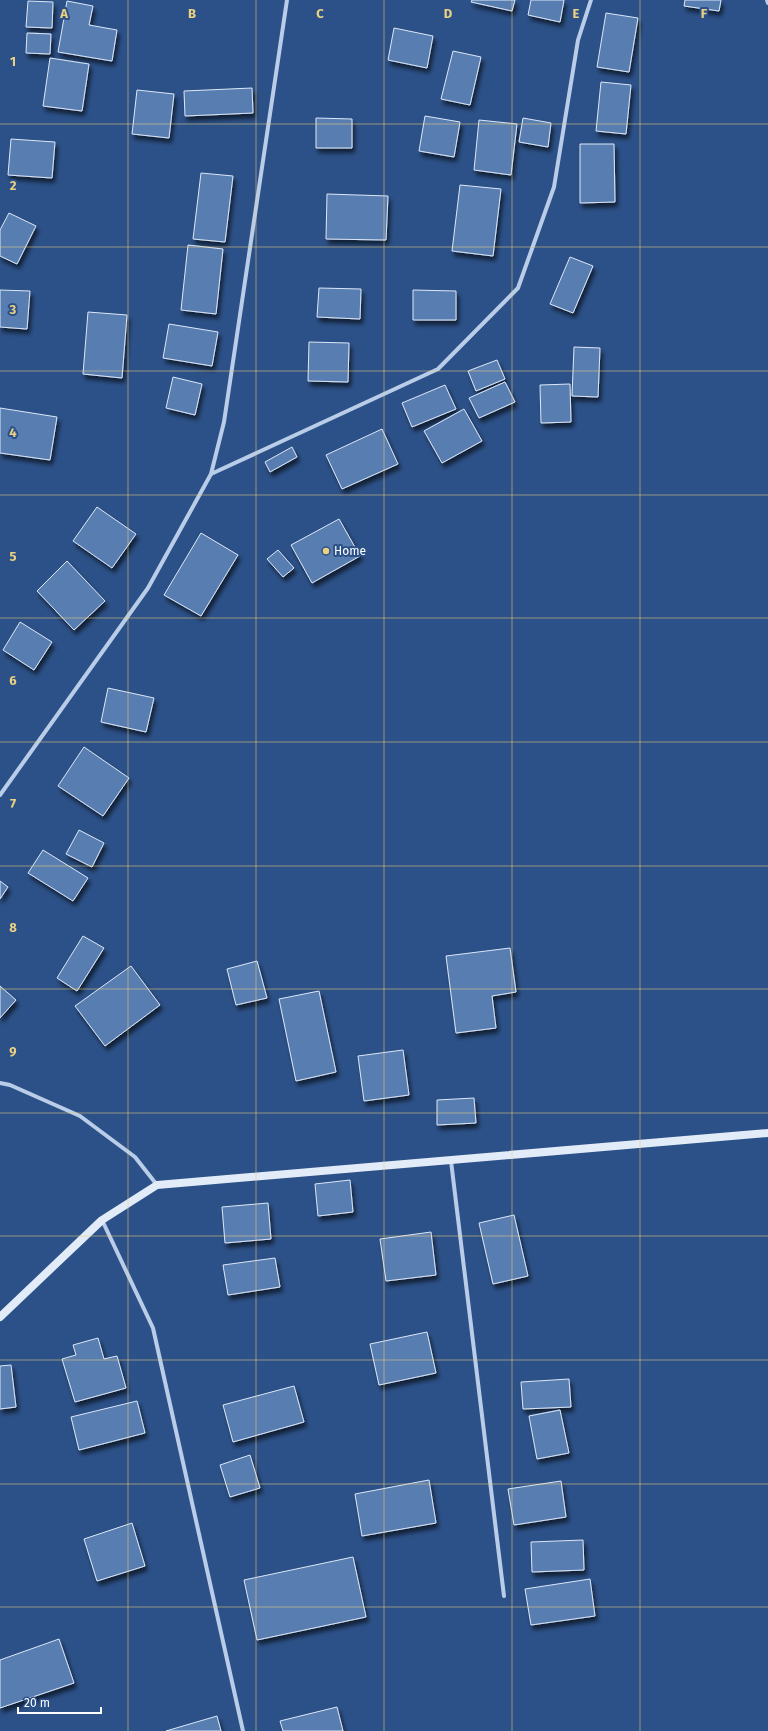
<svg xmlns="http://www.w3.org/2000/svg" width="768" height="1731" viewBox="0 0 768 1731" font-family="'Fira Sans',sans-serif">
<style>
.building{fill:#587db1;stroke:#dce7f7;filter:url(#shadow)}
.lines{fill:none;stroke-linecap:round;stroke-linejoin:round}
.street{stroke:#b9cde8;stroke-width:4}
.secondary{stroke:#e2ebf8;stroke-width:8}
.grid{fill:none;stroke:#edd182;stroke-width:1;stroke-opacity:0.55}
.poi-dot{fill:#edd182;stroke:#2c5188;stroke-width:1.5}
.labels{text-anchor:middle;stroke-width:4;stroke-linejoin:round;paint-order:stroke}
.poi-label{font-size:12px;fill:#fff;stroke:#2c5188;text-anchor:start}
.grid-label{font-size:13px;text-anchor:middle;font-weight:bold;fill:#edd182;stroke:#2c5188;stroke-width:4;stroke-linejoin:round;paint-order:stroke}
</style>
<defs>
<filter id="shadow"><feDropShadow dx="2.5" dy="4.5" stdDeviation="2" flood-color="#0009"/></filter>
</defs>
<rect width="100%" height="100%" fill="#2c5188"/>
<g class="building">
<polygon points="472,0 515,0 512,11 471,2"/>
<polygon points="531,0 564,0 560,22 528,15"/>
<polygon points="685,0 721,0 719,11 684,6"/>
<polygon points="28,1 53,2 52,28 26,27"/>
<polygon points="67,1 93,6 89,25 117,30 112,61 58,52"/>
<polygon points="606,13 638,18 629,72 597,67"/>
<polygon points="394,28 433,36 427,68 388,60"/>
<polygon points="27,33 51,34 50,54 26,53"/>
<polygon points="453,51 481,57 470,105 441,99"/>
<polygon points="50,58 89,64 82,111 43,106"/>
<polygon points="601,82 631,85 626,134 596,131"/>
<polygon points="252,88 253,113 185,116 184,91"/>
<polygon points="137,90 174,94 169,138 132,134"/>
<polygon points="425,116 460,122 454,157 419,151"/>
<polygon points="316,118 352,119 352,148 316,148"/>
<polygon points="523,118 551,123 548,147 519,142"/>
<polygon points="479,120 517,124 511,175 474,170"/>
<polygon points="11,139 55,142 52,178 8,175"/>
<polygon points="580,144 614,144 615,202 580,203"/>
<polygon points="201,173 233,176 225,242 193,239"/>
<polygon points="460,185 501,189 493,256 452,251"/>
<polygon points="327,194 388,196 386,240 326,239"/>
<polygon points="9,213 36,226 17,264 0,256 0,230"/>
<polygon points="188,245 223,249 216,314 181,310"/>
<polygon points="570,257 593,266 573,313 550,304"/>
<polygon points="319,288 361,289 360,319 317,317"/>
<polygon points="0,290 30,291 27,329 0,327"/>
<polygon points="413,290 456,291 456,320 413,320"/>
<polygon points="88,312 127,315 122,378 83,374"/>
<polygon points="169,324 218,332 212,366 163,358"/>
<polygon points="309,342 349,343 348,382 308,381"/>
<polygon points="574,347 600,348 598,397 572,396"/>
<polygon points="497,360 505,379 476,391 468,371"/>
<polygon points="173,377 202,384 195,415 166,408"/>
<polygon points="505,382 515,402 479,418 469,398"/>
<polygon points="570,384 571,422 541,423 540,385"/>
<polygon points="445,385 456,409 412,427 402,403"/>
<polygon points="0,408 57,417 50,460 0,453"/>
<polygon points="464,409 482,441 442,463 424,431"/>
<polygon points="382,429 398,464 342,489 326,455"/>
<polygon points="292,447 297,457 270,472 265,462"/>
<polygon points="97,507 136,534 112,568 73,541"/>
<polygon points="339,519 360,556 312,583 291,545"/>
<polygon points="201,533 238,555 201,616 164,595"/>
<polygon points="278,550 294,568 283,577 267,559"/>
<polygon points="67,561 105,601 74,630 37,591"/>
<polygon points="20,622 52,642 34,670 3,650"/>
<polygon points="108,688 154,698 146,732 101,722"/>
<polygon points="84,747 129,778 103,816 58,786"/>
<polygon points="79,830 104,843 92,867 66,854"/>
<polygon points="43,850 88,878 73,901 28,873"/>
<polygon points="0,881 8,887 0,899"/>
<polygon points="83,936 104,948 77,991 57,978"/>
<polygon points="510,948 516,992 492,996 496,1028 456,1033 446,956"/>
<polygon points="257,961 267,998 236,1005 227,969"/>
<polygon points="131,966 160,1005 105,1046 75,1006"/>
<polygon points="0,986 16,1000 0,1018"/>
<polygon points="319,991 336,1072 296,1081 279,999"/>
<polygon points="403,1050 409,1095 364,1101 358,1056"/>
<polygon points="474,1098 476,1123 437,1125 437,1100"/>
<polygon points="350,1180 353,1212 318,1216 315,1184"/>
<polygon points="268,1203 271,1239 225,1243 222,1207"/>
<polygon points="514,1215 528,1276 493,1284 479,1223"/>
<polygon points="431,1232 436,1275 386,1281 380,1239"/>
<polygon points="275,1258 280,1287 228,1295 223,1265"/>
<polygon points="427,1332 436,1373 379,1385 370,1344"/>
<polygon points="98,1338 104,1359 117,1356 126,1388 75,1402 62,1359 76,1355 73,1345"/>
<polygon points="11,1365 16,1407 0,1409 0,1366"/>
<polygon points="569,1379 571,1407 523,1409 521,1382"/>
<polygon points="294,1386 304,1422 233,1442 223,1405"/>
<polygon points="137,1401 145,1433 79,1450 71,1417"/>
<polygon points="560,1410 569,1453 537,1459 529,1416"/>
<polygon points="250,1455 260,1488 230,1497 220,1465"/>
<polygon points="429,1480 436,1523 362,1536 355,1494"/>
<polygon points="561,1481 566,1517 514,1525 508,1489"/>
<polygon points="132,1523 145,1566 97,1581 84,1539"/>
<polygon points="583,1540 584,1570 532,1572 531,1542"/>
<polygon points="353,1557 366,1617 257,1640 244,1580"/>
<polygon points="590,1579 595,1616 531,1625 525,1589"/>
<polygon points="59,1639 74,1683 0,1708 0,1660"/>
<polygon points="337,1707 343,1731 283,1731 280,1721"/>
<polygon points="217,1716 221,1731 166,1731"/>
</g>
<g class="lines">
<g class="street">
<polyline points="767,0 768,3"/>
<polyline points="211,474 438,369 518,288 554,187 578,40 591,0"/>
<polyline points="0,795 148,588 211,474 224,422 287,0"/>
<polyline points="0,1083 10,1085 80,1116 135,1157 157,1185"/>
<polyline points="451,1161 504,1596"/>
<polyline points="102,1220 153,1328 243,1731"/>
</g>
<polyline class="secondary" points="0,1317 102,1220 157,1185 768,1133"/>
</g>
<path class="grid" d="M128,0V1731M256,0V1731M384,0V1731M512,0V1731M640,0V1731M0,124H768M0,247H768M0,371H768M0,495H768M0,618H768M0,742H768M0,866H768M0,989H768M0,1113H768M0,1236H768M0,1360H768M0,1484H768M0,1607H768"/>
<circle class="poi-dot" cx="326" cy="551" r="4"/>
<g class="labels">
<g class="poi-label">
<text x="334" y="555">Home</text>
</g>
</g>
<g class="grid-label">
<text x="64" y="18">A</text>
<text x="192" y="18">B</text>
<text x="320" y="18">C</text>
<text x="448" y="18">D</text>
<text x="576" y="18">E</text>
<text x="704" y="18">F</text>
<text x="13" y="66">1</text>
<text x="13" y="190">2</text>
<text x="13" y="314">3</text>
<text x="13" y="437">4</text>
<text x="13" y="561">5</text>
<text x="13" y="685">6</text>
<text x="13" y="808">7</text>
<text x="13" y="932">8</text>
<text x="13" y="1056">9</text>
</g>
<path d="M18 1707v6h83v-6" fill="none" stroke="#ffffff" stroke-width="2"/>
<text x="24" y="1707" font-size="12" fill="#ffffff" stroke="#2c5188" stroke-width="3" paint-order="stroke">20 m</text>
</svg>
